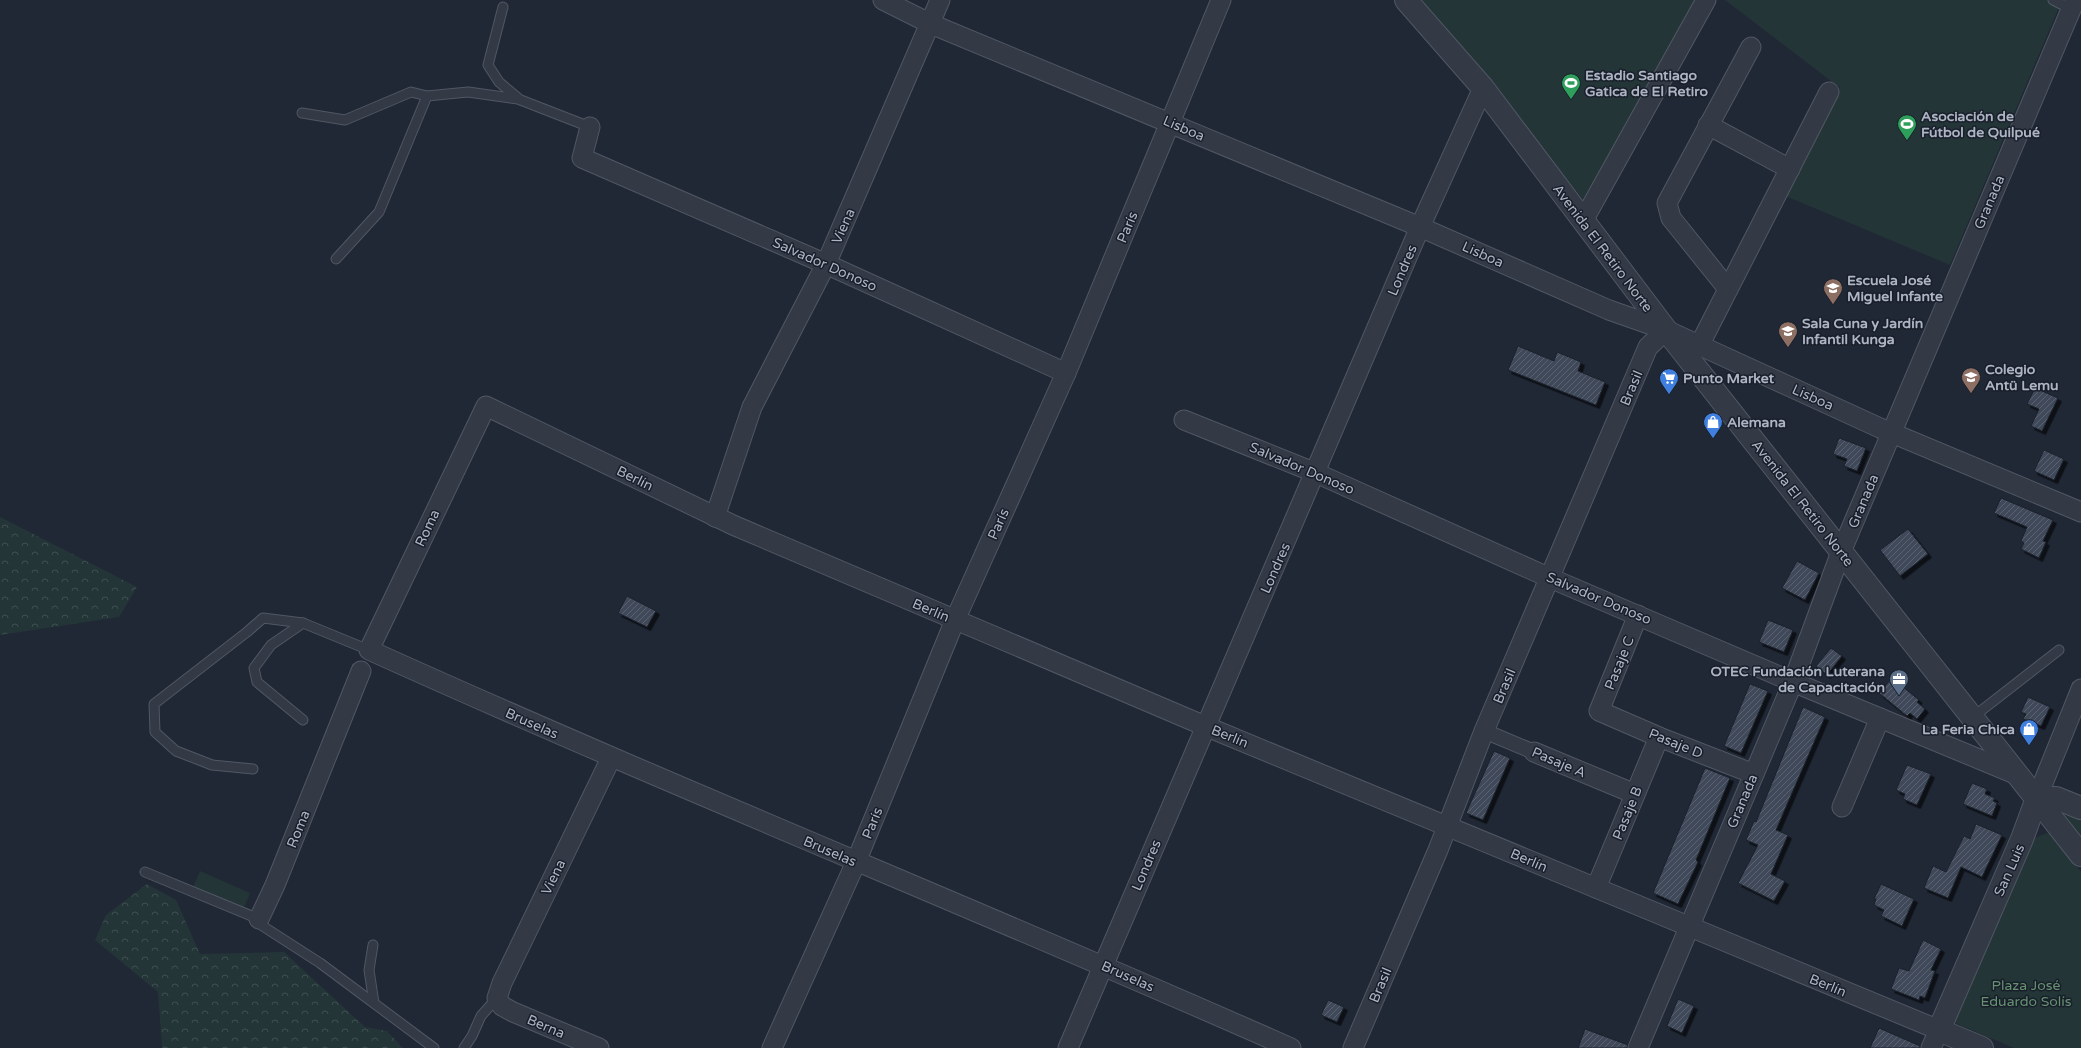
<svg xmlns="http://www.w3.org/2000/svg" width="2081" height="1048" viewBox="0 0 2081 1048" font-family="'Varela Round',sans-serif">
<style>
.green{fill:#233537}
.forest{fill:url(#forest-crowns)}
.building{fill:url(#building-hatch);stroke:#1b212c;filter:url(#shadow)}
.lines{fill:none;stroke-linecap:round;stroke-linejoin:round}
.service-casing{stroke:#515764;stroke-width:11}
.pedestrian-casing{stroke:#515764;stroke-width:16}
.minor-casing{stroke:#515764;stroke-width:21}
.tertiary-casing{stroke:#515764;stroke-width:24}
.service{stroke:#333a46;stroke-width:9}
.pedestrian{stroke:#333a46;stroke-width:14}
.minor{stroke:#333a46;stroke-width:19}
.tertiary{stroke:#333a46;stroke-width:22}
.labels{text-anchor:middle;stroke-width:3;stroke-linejoin:round;paint-order:stroke}
.poi-label{font-size:14px;font-weight:bold;fill:#adb4c3;stroke:#191f2a;text-anchor:start}
.street-label{font-size:14px;fill:#adb4c3;stroke:#191f2a}
.park-label{font-size:14px;fill:#669272;stroke:#191f2a}
</style>
<defs>
<pattern id="forest-crowns" width="20" height="18" patternUnits="userSpaceOnUse"><rect width="20" height="18" fill="#233537"/><path d="M2 6a3 3 0 1 1 6 0M12 15a3 3 0 1 1 6 0" fill="none" stroke="#405052"/></pattern>
<pattern id="building-hatch" width="6" height="6" patternUnits="userSpaceOnUse"><rect width="6" height="6" fill="#414a5a"/><path d="M-1 1l2-2M0 6l6-6M5 7l2-2" fill="none" stroke="#5a6270"/></pattern>
<filter id="shadow"><feDropShadow dx="3.5" dy="3.5" stdDeviation="0" flood-color="#0009"/></filter>
</defs>
<rect width="100%" height="100%" fill="#202835"/>
<g class="green">
<polygon points="1417,0 1701,0 1583,199"/>
<polygon points="1725,0 2062,0 1950,265 1783,195 1840,88"/>
<polygon points="2075,809 2081,811 2081,839 2064,817"/>
<polygon points="2050,832 2081,872 2081,1048 2014,1048 1955,1023 2029,840"/>
<polygon points="200,871 250,893 240,917 190,895"/>
</g>
<g class="forest">
<polygon points="0,517 137,587 119,617 0,635"/>
<polygon points="147,884 176,900 200,954 284,952 365,1027 387,1031 403,1048 162,1048 158,992 95,940 106,915"/>
</g>
<g class="building">
<polygon points="1518,346 1554,361 1557,352 1581,362 1578,371 1605,382 1596,405 1508,370"/>
<polygon points="2035,388 2058,398 2042,431 2031,426 2039,409 2027,404"/>
<polygon points="1839,438 1866,448 1857,471 1844,466 1847,459 1833,454"/>
<polygon points="2044,450 2064,459 2054,480 2034,471"/>
<polygon points="2001,498 2053,520 2043,541 2046,542 2039,558 2021,549 2024,543 2021,541 2027,527 1994,513"/>
<polygon points="1908,529 1928,554 1900,576 1880,550"/>
<polygon points="1797,561 1819,573 1805,600 1782,588"/>
<polygon points="627,596 656,611 647,627 618,613"/>
<polygon points="1768,620 1793,630 1784,652 1759,642"/>
<polygon points="1831,648 1842,656 1827,675 1816,666"/>
<polygon points="1892,678 1919,700 1917,702 1925,709 1917,719 1910,713 1907,716 1879,693"/>
<polygon points="1750,684 1768,691 1741,753 1724,746"/>
<polygon points="2028,697 2050,707 2041,726 2023,719 2026,714 2021,712"/>
<polygon points="1803,707 1825,717 1776,830 1788,835 1771,874 1785,881 1774,901 1738,883 1758,845 1746,840 1754,821 1756,822"/>
<polygon points="1494,751 1510,758 1483,820 1466,813"/>
<polygon points="1907,765 1931,774 1917,805 1903,799 1905,794 1896,790"/>
<polygon points="1705,768 1730,778 1696,860 1698,862 1678,904 1653,893"/>
<polygon points="1972,783 1987,789 1985,794 1995,798 1993,801 1997,803 1992,816 1963,804"/>
<polygon points="1976,824 2002,835 1982,877 1961,867 1948,898 1924,888 1933,866 1946,872 1964,836 1970,839"/>
<polygon points="1881,884 1914,899 1902,926 1881,916 1884,910 1874,905 1876,899 1874,899"/>
<polygon points="1923,940 1941,949 1931,970 1935,971 1925,998 1920,996 1919,1000 1891,989 1899,968 1909,971"/>
<polygon points="1678,999 1694,1006 1682,1033 1667,1026"/>
<polygon points="1328,1000 1344,1007 1337,1022 1321,1015"/>
<polygon points="1879,1028 1920,1046 1920,1048 1870,1048"/>
<polygon points="1585,1029 1628,1045 1627,1048 1578,1048"/>
</g>
<g class="lines">
<g class="service-casing">
<g id="service">
<polyline points="2053,0 2071,9"/>
<polyline points="503,7 488,65 499,82 518,98"/>
<polyline points="302,113 345,120 411,92 427,96"/>
<polyline points="336,259 379,212 427,96 468,92 518,99 590,127"/>
<polyline points="1973,717 2059,650"/>
<polyline points="303,720 257,682 254,668 271,645 303,623"/>
<polyline points="253,769 212,765 176,751 155,732 154,704 247,632 263,618 303,623 369,650"/>
<polyline points="145,872 259,919 261,925 320,963 434,1048"/>
<polyline points="373,945 369,970 374,1003"/>
<polyline points="464,1048 472,1036 481,1016 497,998"/>
</g>
</g>
<g class="pedestrian-casing">
<polyline id="pedestrian" points="1484,731 1534,752"/>
</g>
<g class="minor-casing">
<g id="minor">
<polyline points="883,0 931,24 1420,227 1609,310 1666,330 1880,428 2081,512"/>
<polyline points="1708,125 1790,169"/>
<polyline points="590,127 582,158 826,264 1066,373"/>
<polyline points="1583,221 1706,0"/>
<polyline points="1728,289 1671,218 1667,203 1751,47"/>
<polyline points="1699,346 1829,92"/>
<polyline points="1184,420 1316,473 1550,578 1793,682 2015,774"/>
<polyline points="715,517 752,407 826,264 940,0"/>
<polyline points="1638,615 1599,711 1659,737 1754,774"/>
<polyline points="1534,752 1635,794"/>
<polyline points="2037,798 2081,689"/>
<polyline points="1842,807 1880,718"/>
<polyline points="1596,888 1659,737"/>
<polyline points="259,919 275,885 361,671"/>
<polyline points="599,1048 513,1012 502,1006 497,998 502,983 611,758"/>
<polyline points="772,1048 856,862 955,620 1066,373 1221,0"/>
<polyline points="1068,1048 1420,227 1483,88"/>
<path d="M1291,1048C985,912 674,788 369,650L486,406L733,525L1205,726L1939,1030L1931,1048"/>
<polyline points="1353,1048 1438,850 1484,731 1648,347 1666,330"/>
<polyline points="1638,1048 1793,682 1841,552 2075,0"/>
</g>
</g>
<g class="tertiary-casing">
<g id="tertiary">
<polyline points="1406,0 1483,88 1666,330 2081,855"/>
<polyline points="2037,798 2056,798 2081,808"/>
<polyline points="1982,1048 1939,1030 2022,839 2037,798"/>
</g>
</g>
<use href="#service" class="service"/>
<use href="#pedestrian" class="pedestrian"/>
<use href="#minor" class="minor"/>
<use href="#tertiary" class="tertiary"/>
</g>
<defs>
<g id="stadium-pin" transform="scale(1)"><path d="M0 17L-7.5 6A9.5 9.5 0 1 1 7.5 6Z" fill="#2e9e5b" stroke="#191f2a"/><path d="M0-5a6.5 5 0 1 0 0 10a6.5 5 0 1 0 0-10ZM-3.5-1.8h7v3.6h-7Z" fill="#fff"/></g>
<g id="school-pin" transform="scale(1)"><path d="M0 17L-7.5 6A9.5 9.5 0 1 1 7.5 6Z" fill="#8d6e63" stroke="#191f2a"/><path d="M0-5L7-2L0 1L-7-2ZM-4 1L0 2.5L4 1V4Q0 6-4 4Z" fill="#fff"/></g>
<g id="supermarket-pin" transform="scale(1)"><path d="M0 17L-7.5 6A9.5 9.5 0 1 1 7.5 6Z" fill="#3f7fe0" stroke="#191f2a"/><path d="M-6-5.5h2.5l.6 2H6L4.5 2H-2.5L-4.4-4H-6ZM-1.5 3.2a1.3 1.3 0 1 0 .1 0ZM3 3.2a1.3 1.3 0 1 0 .1 0Z" fill="#fff"/></g>
<g id="shop-pin" transform="scale(1)"><path d="M0 17L-7.5 6A9.5 9.5 0 1 1 7.5 6Z" fill="#3f7fe0" stroke="#191f2a"/><path d="M-5-2.5h2.3a2.7 3.5 0 0 1 5.4 0H5L5.5 6h-11ZM-1.5-2.5h3a1.5 2.3 0 0 0-3 0Z" fill="#fff"/></g>
<g id="office-pin" transform="scale(1)"><path d="M0 17L-7.5 6A9.5 9.5 0 1 1 7.5 6Z" fill="#5c6f8a" stroke="#191f2a"/><path d="M-6-3h4V-5.5h4V-3h4V5H-6ZM-1-4.5V-3h2v-1.5ZM-6 0V1H6V0Z" fill="#fff"/></g>
</defs>
<g fill-rule="evenodd">
<use href="#stadium-pin" x="1571" y="83"/>
<use href="#stadium-pin" x="1907" y="124"/>
<use href="#school-pin" x="1833" y="288"/>
<use href="#school-pin" x="1788" y="331"/>
<use href="#school-pin" x="1971" y="377"/>
<use href="#supermarket-pin" x="1669" y="378"/>
<use href="#shop-pin" x="1713" y="422"/>
<use href="#office-pin" x="1899" y="679"/>
<use href="#shop-pin" x="2029" y="729"/>
</g>
<g class="labels">
<g class="poi-label">
<text x="1585" y="80">Estadio Santiago<tspan x="1585" dy="16">Gatica de El Retiro</tspan></text>
<text x="1921" y="121">Asociación de<tspan x="1921" dy="16">Fútbol de Quilpué</tspan></text>
<text x="1847" y="285">Escuela José<tspan x="1847" dy="16">Miguel Infante</tspan></text>
<text x="1802" y="328">Sala Cuna y Jardín<tspan x="1802" dy="16">Infantil Kunga</tspan></text>
<text x="1985" y="374">Colegio<tspan x="1985" dy="16">Antü Lemu</tspan></text>
<text x="1683" y="383">Punto Market</text>
<text x="1727" y="427">Alemana</text>
<text x="1885" y="676" text-anchor="end">OTEC Fundación Luterana<tspan x="1885" dy="16">de Capacitación</tspan></text>
<text x="2015" y="734" text-anchor="end">La Feria Chica</text>
</g>
<g class="street-label">
<text transform="translate(1184 128) rotate(23)" y="5">Lisboa</text>
<text transform="translate(1989 202) rotate(-67)" y="5">Granada</text>
<text transform="translate(843 226) rotate(-66)" y="5">Viena</text>
<text transform="translate(1127 227) rotate(-67)" y="5">París</text>
<text transform="translate(1603 248) rotate(53)" y="5">Avenida El Retiro Norte</text>
<text transform="translate(1483 254) rotate(24)" y="5">Lisboa</text>
<text transform="translate(825 264) rotate(24)" y="5">Salvador Donoso</text>
<text transform="translate(1402 270) rotate(-67)" y="5">Londres</text>
<text transform="translate(1631 388) rotate(-67)" y="5">Brasil</text>
<text transform="translate(1813 397) rotate(24)" y="5">Lisboa</text>
<text transform="translate(1302 468) rotate(23)" y="5">Salvador Donoso</text>
<text transform="translate(635 478) rotate(26)" y="5">Berlín</text>
<text transform="translate(1863 501) rotate(-67)" y="5">Granada</text>
<text transform="translate(1803 503) rotate(52)" y="5">Avenida El Retiro Norte</text>
<text transform="translate(998 524) rotate(-66)" y="5">París</text>
<text transform="translate(427 528) rotate(-65)" y="5">Roma</text>
<text transform="translate(1275 568) rotate(-66)" y="5">Londres</text>
<text transform="translate(1599 598) rotate(23)" y="5">Salvador Donoso</text>
<text transform="translate(931 610) rotate(23)" y="5">Berlín</text>
<text transform="translate(1619 663) rotate(-68)" y="5">Pasaje C</text>
<text transform="translate(1504 686) rotate(-67)" y="5">Brasil</text>
<text transform="translate(532 723) rotate(24)" y="5">Bruselas</text>
<text transform="translate(1230 736) rotate(22)" y="5">Berlín</text>
<text transform="translate(1676 743) rotate(22)" y="5">Pasaje D</text>
<text transform="translate(1559 762) rotate(23)" y="5">Pasaje A</text>
<text transform="translate(1742 801) rotate(-67)" y="5">Granada</text>
<text transform="translate(1627 813) rotate(-68)" y="5">Pasaje B</text>
<text transform="translate(872 823) rotate(-68)" y="5">París</text>
<text transform="translate(298 829) rotate(-68)" y="5">Roma</text>
<text transform="translate(830 851) rotate(23)" y="5">Bruselas</text>
<text transform="translate(1529 860) rotate(23)" y="5">Berlín</text>
<text transform="translate(1146 865) rotate(-67)" y="5">Londres</text>
<text transform="translate(2009 870) rotate(-66)" y="5">San Luis</text>
<text transform="translate(553 877) rotate(-64)" y="5">Viena</text>
<text transform="translate(1128 976) rotate(24)" y="5">Bruselas</text>
<text transform="translate(1380 985) rotate(-67)" y="5">Brasil</text>
<text transform="translate(1828 985) rotate(22)" y="5">Berlín</text>
<text transform="translate(546 1026) rotate(23)" y="5">Berna</text>
</g>
<g class="park-label">
<text x="2026" y="990">Plaza José<tspan x="2026" dy="16">Eduardo Solís</tspan></text>
</g>
</g>
</svg>
